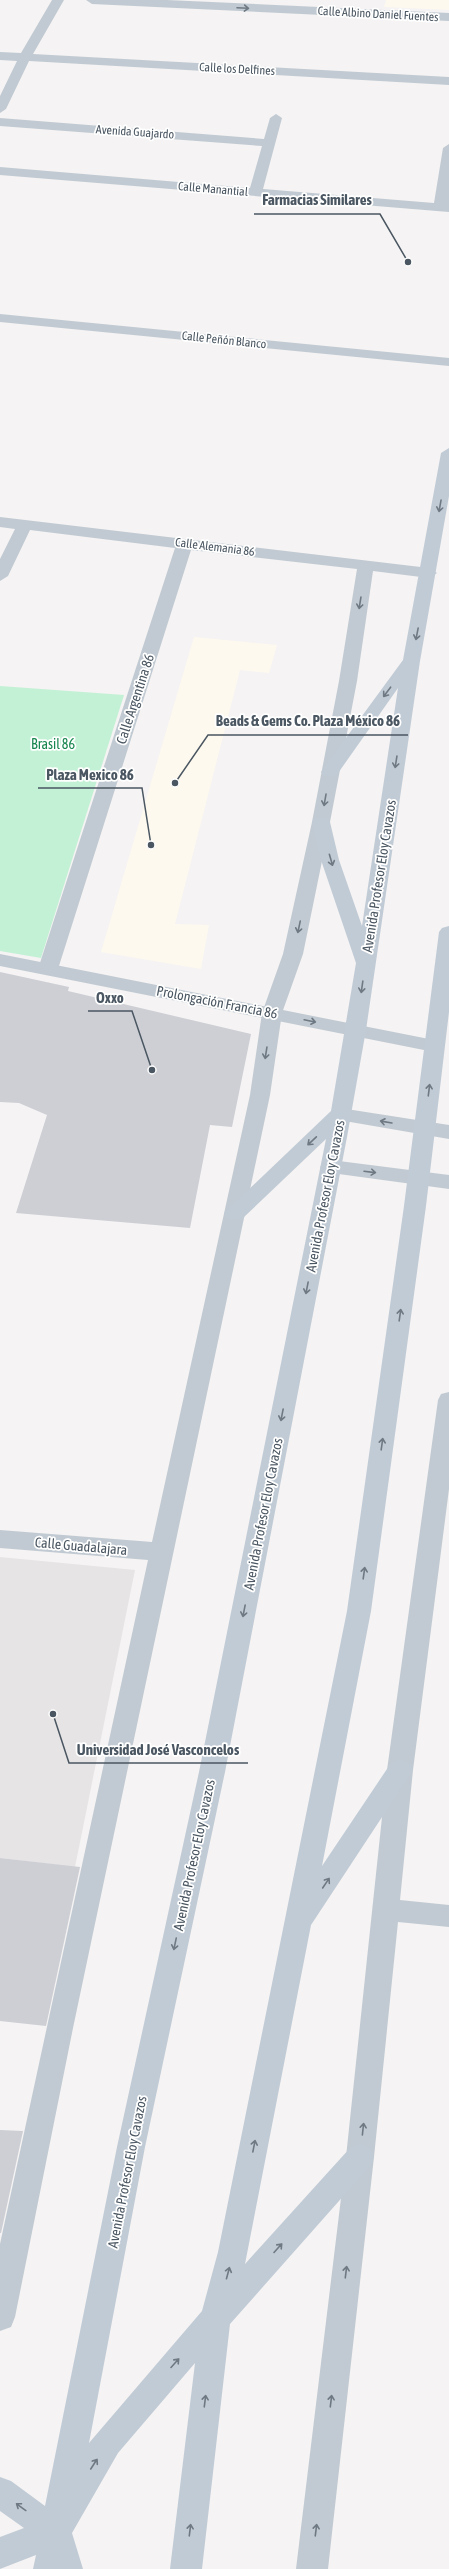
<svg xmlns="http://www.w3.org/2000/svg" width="449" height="2569" viewBox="0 0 449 2569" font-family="'Asap Condensed',sans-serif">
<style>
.commercial{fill:#fdf9ef}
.education{fill:#e6e4e5}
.green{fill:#c3f1d5}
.building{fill:#cdcfd5}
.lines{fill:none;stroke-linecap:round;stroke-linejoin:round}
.minor{fill:#c1cad2;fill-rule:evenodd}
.tertiary{fill:#c1cad2;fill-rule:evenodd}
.secondary{fill:#c1cbd6;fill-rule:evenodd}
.oneway{stroke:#6e7983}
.oneway2{stroke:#6e7984}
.labels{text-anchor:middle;stroke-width:3.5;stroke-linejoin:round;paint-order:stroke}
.far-street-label{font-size:12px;fill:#4a5661;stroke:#fff}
.street-label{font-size:14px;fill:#4a5661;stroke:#fff}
.park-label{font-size:14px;fill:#17864f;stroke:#fff}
.leader{fill:none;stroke:#4a5661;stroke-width:1.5}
.callout-dot{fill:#4a5661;stroke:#fff;stroke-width:1.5}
.callout-label{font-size:15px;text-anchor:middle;font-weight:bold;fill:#4a5661;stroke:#fff;stroke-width:3.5;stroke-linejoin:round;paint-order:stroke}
</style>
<rect width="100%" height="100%" fill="#f5f3f3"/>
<g class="commercial">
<polygon points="386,0 449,0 449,10 384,7"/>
<polygon points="194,637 277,645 269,673 240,670 175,924 209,925 201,969 101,952"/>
</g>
<polygon class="education" points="0,1557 135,1570 75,1867 0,1858"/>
<polygon class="green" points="0,686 124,695 41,958 0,951"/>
<g class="building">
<polygon points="0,972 69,987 68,991 251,1034 232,1127 210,1125 190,1228 16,1213 47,1115 19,1103 0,1102"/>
<polygon points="0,1858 80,1867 46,2026 0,2021"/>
<polygon points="0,2130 23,2131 1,2233 0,2233"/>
</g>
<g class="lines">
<g class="minor">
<polygon points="52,0 64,0 33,54 449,77 449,85 29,61 6,109 0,113 0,96 17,61 0,60 0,52 21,53"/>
<polygon points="86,0 167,0 449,13 449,21 92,4"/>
<polygon points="276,114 282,118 263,189 434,203 443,148 449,144 449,212 0,175 0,167 250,188 262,146 0,126 0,118 264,139 270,118"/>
<polygon points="0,314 449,358 449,366 0,322"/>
<polygon points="0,517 429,568 437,573 429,578 373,571 357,681 330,822 303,954 282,1013 270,1095 73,2028 15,2317 11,2327 0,2331 0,2244 148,1560 0,1548 0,1530 152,1542 250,1095 262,1013 283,954 312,822 339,681 357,569 191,550 58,969 55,973 41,973 38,969 175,548 30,530 8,576 0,581 0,559 15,529 0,527"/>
<polygon points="449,1392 449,1489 413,1770 400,1900 449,1905 449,1927 398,1922 374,2157 328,2569 296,2569 346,2157 387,1770 438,1400 441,1394"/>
</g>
<g class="tertiary">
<polygon points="0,954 434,1040 441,1042 444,1046 441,1050 434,1052 0,966"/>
<polygon points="340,1108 449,1125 449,1139 333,1119 330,1114 333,1109"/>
<polygon points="331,1160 449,1175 449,1189 324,1172 320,1167 324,1162"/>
</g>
<polygon class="secondary" points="449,448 449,496 420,661 366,1030 347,1137 225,1772 145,2147 89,2443 202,2311 218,2252 347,1611 404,1206 439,932 442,928 449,926 449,1012 426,1206 371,1611 322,1866 391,1763 400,1760 409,1763 413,1770 311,1925 245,2264 350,2148 360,2144 370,2148 374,2157 370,2166 230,2324 202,2569 170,2569 195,2363 118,2453 72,2533 83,2569 33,2569 36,2555 0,2569 0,2537 24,2528 0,2511 0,2477 11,2481 45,2506 117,2147 199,1772 326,1139 243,1218 235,1220 227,1218 224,1213 331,1111 356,963 321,860 312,822 315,818 327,818 330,822 339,860 362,926 398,688 336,776 324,776 321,772 403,660 441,453"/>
</g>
<defs><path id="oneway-shaft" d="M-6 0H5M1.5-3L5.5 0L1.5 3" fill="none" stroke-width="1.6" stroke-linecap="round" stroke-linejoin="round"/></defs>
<g class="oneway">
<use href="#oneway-shaft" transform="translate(243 8) rotate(3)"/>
<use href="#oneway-shaft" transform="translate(360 603) rotate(99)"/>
<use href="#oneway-shaft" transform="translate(325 800) rotate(100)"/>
<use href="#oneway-shaft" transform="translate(299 927) rotate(102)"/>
<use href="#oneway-shaft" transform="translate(310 1021) rotate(12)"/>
<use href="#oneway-shaft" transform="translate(266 1053) rotate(99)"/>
<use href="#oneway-shaft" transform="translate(386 1122) rotate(-170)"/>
<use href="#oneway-shaft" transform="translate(370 1172) rotate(7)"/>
<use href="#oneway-shaft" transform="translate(363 2129) rotate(-84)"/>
<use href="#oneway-shaft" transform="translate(346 2272) rotate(-83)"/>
<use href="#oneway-shaft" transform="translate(331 2401) rotate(-83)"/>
<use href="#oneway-shaft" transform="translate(316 2530) rotate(-83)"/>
</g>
<g class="oneway2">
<use href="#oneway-shaft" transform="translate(440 506) rotate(100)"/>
<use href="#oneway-shaft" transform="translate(417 634) rotate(101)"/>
<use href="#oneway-shaft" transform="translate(387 692) rotate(127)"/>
<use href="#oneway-shaft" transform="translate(396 762) rotate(99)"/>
<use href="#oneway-shaft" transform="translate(331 860) rotate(74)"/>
<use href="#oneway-shaft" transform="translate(362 987) rotate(98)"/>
<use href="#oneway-shaft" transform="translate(429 1090) rotate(-83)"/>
<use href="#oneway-shaft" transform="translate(312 1141) rotate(137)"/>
<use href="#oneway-shaft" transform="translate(307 1288) rotate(101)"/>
<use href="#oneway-shaft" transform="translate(400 1315) rotate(-82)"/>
<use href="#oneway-shaft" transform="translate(282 1415) rotate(101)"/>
<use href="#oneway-shaft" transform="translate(382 1444) rotate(-82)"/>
<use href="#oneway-shaft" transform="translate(364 1573) rotate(-82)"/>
<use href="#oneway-shaft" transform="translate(244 1611) rotate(101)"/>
<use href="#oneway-shaft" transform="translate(326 1883) rotate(-56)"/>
<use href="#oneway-shaft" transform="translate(175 1944) rotate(102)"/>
<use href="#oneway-shaft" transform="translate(254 2146) rotate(-79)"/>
<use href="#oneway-shaft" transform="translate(278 2248) rotate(-48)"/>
<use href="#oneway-shaft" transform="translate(228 2273) rotate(-75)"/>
<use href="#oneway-shaft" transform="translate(175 2363) rotate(-48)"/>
<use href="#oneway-shaft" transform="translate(205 2401) rotate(-83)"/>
<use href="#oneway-shaft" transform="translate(94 2464) rotate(-57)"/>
<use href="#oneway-shaft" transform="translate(21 2507) rotate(-144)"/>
<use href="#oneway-shaft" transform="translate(190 2530) rotate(-83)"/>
</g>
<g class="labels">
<g class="far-street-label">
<text transform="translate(378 14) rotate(3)" y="4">Calle Albino Daniel Fuentes</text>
<text transform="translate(237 69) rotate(3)" y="4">Calle los Delfines</text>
<text transform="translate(135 132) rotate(4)" y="4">Avenida Guajardo</text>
<text transform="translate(213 189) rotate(5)" y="4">Calle Manantial</text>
<text transform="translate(224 340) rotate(6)" y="4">Calle Peñón Blanco</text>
<text transform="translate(215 547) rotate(7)" y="4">Calle Alemania 86</text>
</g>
<g class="street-label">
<text transform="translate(135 699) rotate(-72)" y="5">Calle Argentina 86</text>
<text transform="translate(379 876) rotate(-81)" y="5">Avenida Profesor Eloy Cavazos</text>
<text transform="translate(217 1002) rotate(11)" y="5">Prolongación Francia 86</text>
<text transform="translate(325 1196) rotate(-79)" y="5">Avenida Profesor Eloy Cavazos</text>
<text transform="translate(263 1514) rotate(-79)" y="5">Avenida Profesor Eloy Cavazos</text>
<text transform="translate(81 1546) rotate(5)" y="5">Calle Guadalajara</text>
<text transform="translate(194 1855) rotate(-78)" y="5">Avenida Profesor Eloy Cavazos</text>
<text transform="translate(127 2172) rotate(-79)" y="5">Avenida Profesor Eloy Cavazos</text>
</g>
<g class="park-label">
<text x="53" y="749">Brasil 86</text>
</g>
</g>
<path class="leader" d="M408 262L380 214H254M175 783L208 735H408M151 845L142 788H38M152 1070L132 1011H88M53 1714L69 1763H248"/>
<g class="callout-dot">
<circle cx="408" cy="262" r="4"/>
<circle cx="175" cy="783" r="4"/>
<circle cx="151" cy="845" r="4"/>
<circle cx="152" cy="1070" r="4"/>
<circle cx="53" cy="1714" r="4"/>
</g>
<g class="callout-label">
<text x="317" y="205">Farmacias Similares</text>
<text x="308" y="726">Beads &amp; Gems Co. Plaza México 86</text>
<text x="90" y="780">Plaza Mexico 86</text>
<text x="110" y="1003">Oxxo</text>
<text x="158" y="1755">Universidad José Vasconcelos</text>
</g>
</svg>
